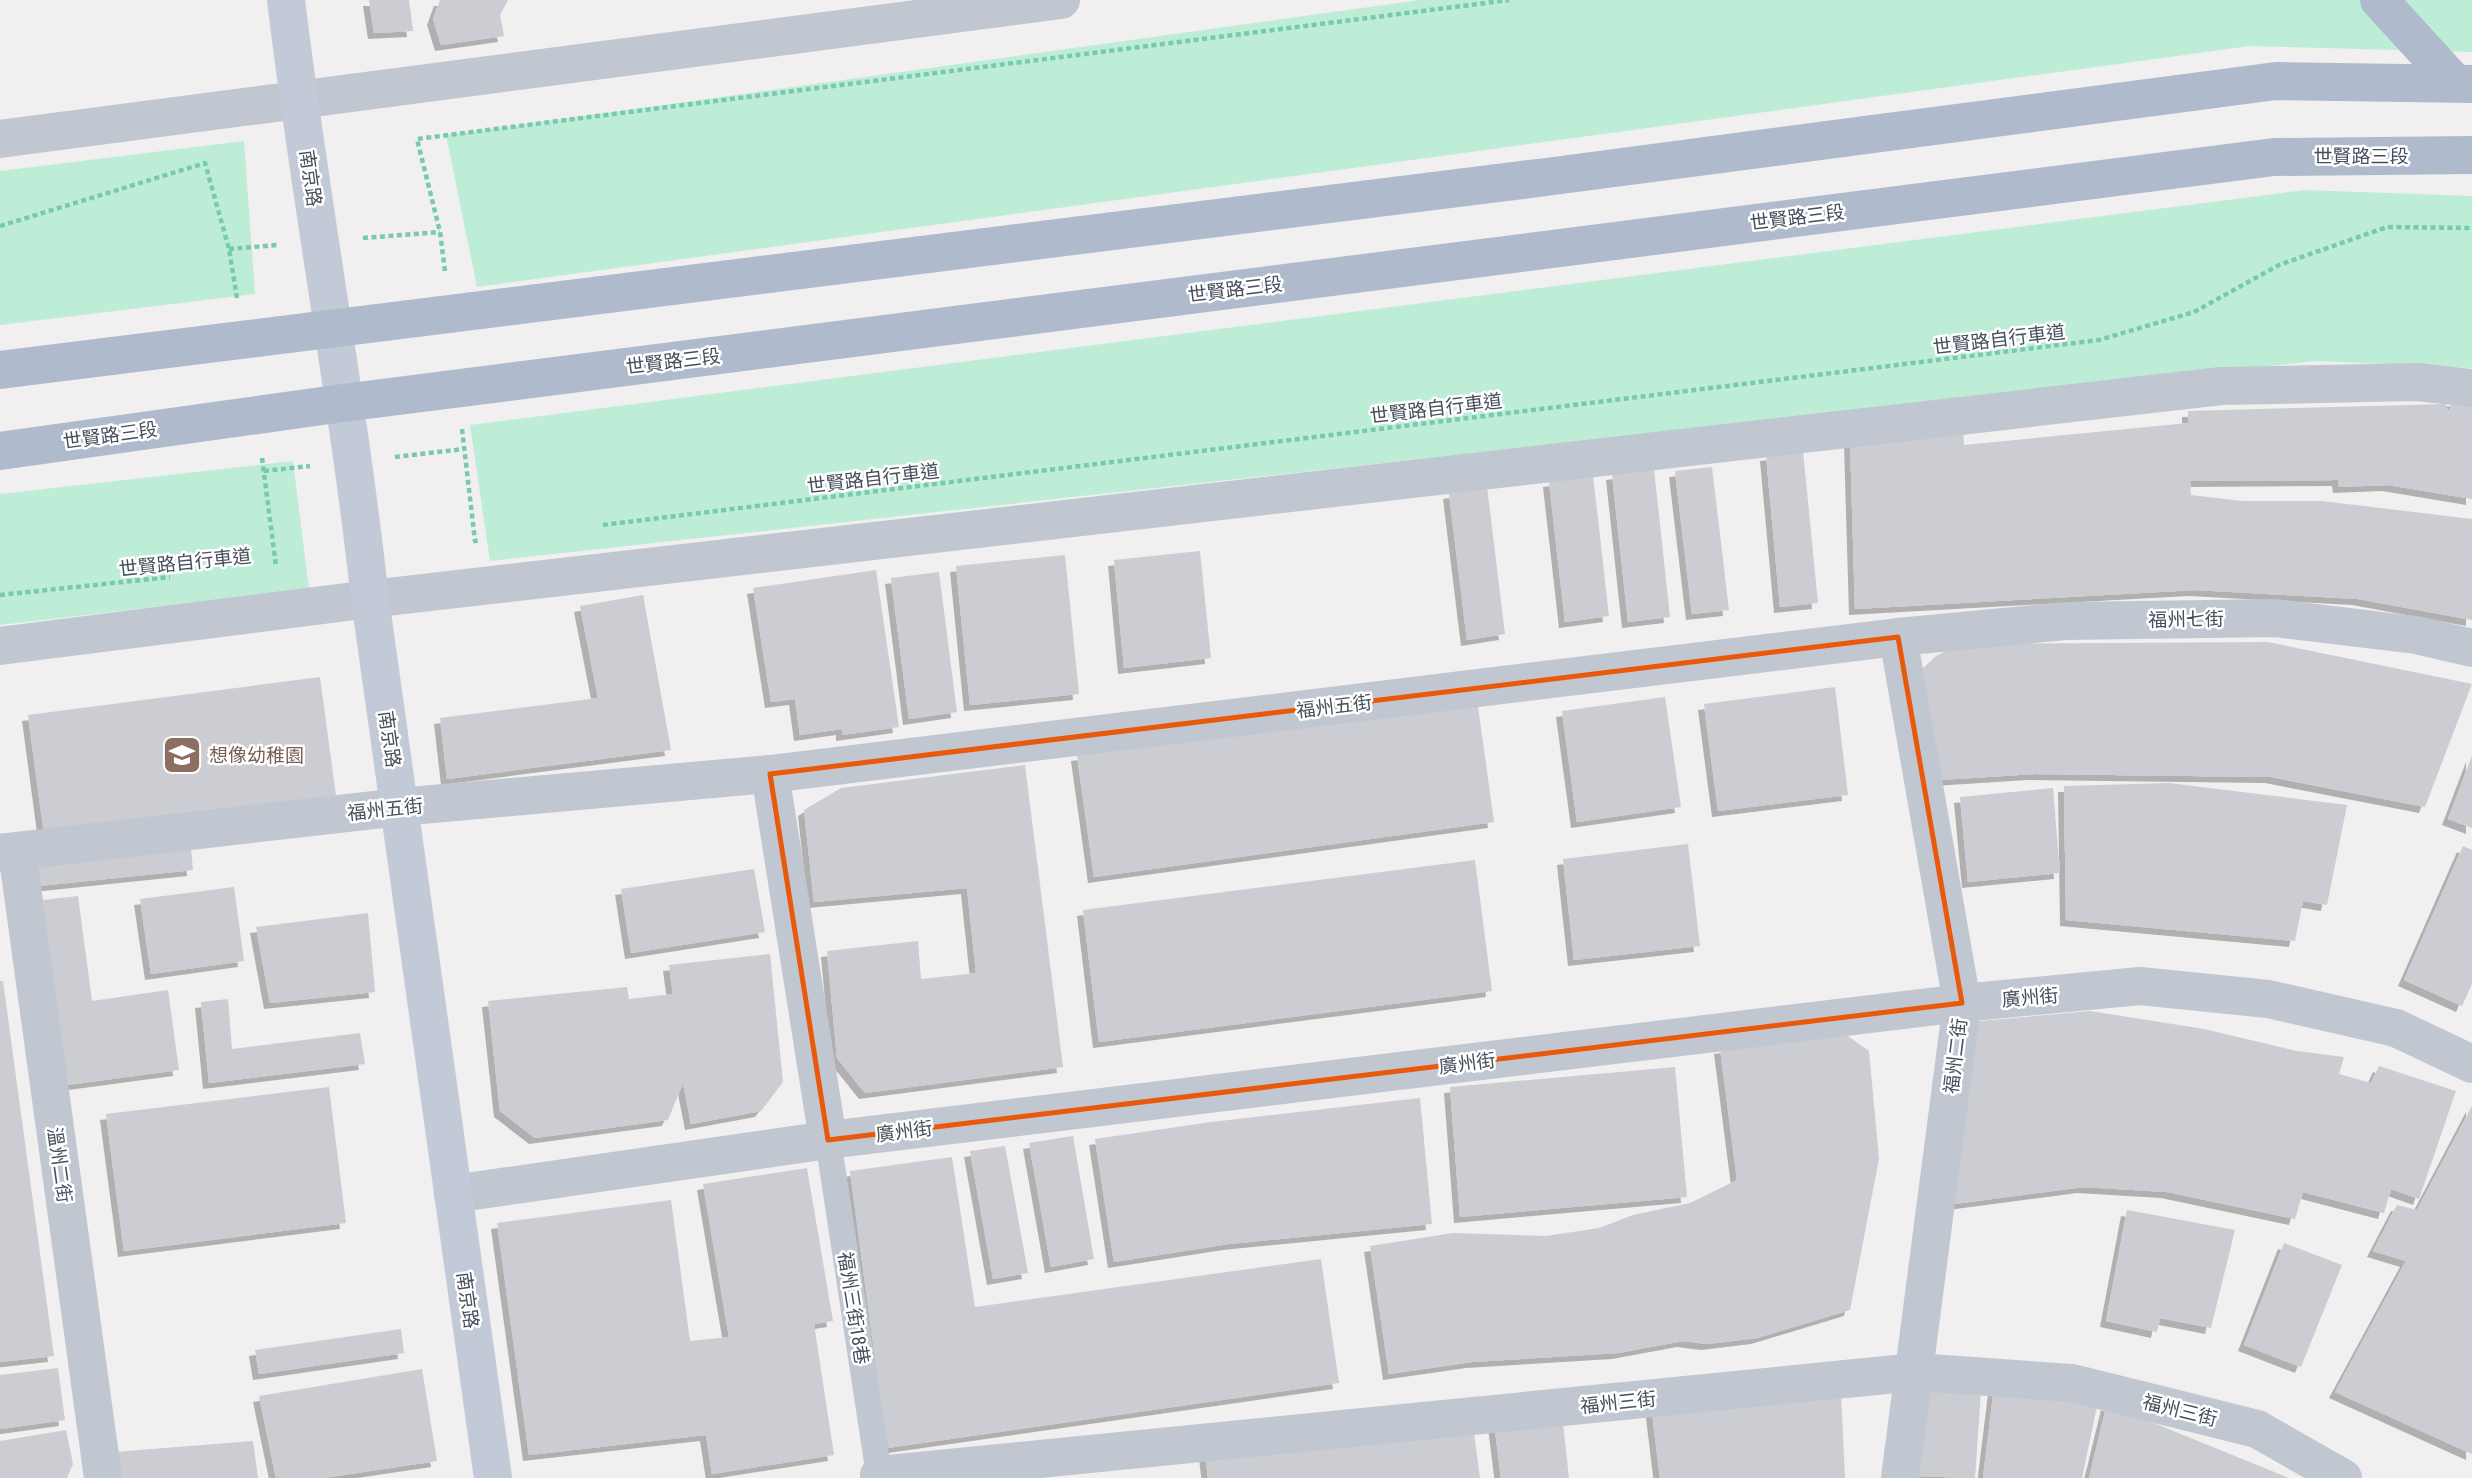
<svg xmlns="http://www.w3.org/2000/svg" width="2472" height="1478" viewBox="0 0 2472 1478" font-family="'Roboto Condensed','Noto Sans TC',sans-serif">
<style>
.green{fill:#beedd7}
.building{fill:#cccdd3;filter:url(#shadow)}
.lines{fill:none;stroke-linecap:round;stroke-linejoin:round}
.path{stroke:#77caad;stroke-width:4.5;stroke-dasharray:5 3.5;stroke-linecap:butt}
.lane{stroke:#c0c7d0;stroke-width:26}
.street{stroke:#c0c7d0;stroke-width:38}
.secondary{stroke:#c2c9d7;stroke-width:38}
.primary{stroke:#afbacd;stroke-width:38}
.marked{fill:none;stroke:#e8590c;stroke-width:5;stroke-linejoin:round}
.labels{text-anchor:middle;stroke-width:5;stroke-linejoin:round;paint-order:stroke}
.street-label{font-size:19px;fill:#474f5c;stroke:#fff}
.education-label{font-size:19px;fill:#785e54;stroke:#fff;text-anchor:start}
</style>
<defs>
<filter id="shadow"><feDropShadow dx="-6" dy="6" stdDeviation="0" flood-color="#0004"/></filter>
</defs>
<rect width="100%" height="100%" fill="#f1efef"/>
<g class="green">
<polygon points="1420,0 2472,0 2472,52 2250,46 477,287 446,135"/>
<polygon points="244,141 255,294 0,325 0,171"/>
<polygon points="2305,190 2472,196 2472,368 2315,361 490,561 470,425"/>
<polygon points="293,461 309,589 0,625 0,494"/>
</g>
<g class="building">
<polygon points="369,0 409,0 413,31 374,33"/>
<polygon points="440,0 508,0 500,15 504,36 441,45 433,19"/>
<polygon points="2452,400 2472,403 2472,499 2388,485 2339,487 2338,480 2190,481 2191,495 2242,501 2322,501 2472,519 2472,620 2358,599 2195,590 1855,609 1850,439 1963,428 1964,445 2188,423 2188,411 2445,404 2449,412"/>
<polygon points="1803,451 1818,603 1780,607 1766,455"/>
<polygon points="1712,467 1729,610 1692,614 1675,471"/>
<polygon points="1654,469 1670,617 1628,622 1612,474"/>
<polygon points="1593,475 1609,616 1565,622 1549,481"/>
<polygon points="1487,487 1505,634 1467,640 1449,493"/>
<polygon points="1200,551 1211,658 1124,668 1114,560"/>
<polygon points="1065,555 1079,694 970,705 956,566"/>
<polygon points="876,570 899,727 842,735 842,729 800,735 795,699 771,702 753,588"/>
<polygon points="939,572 957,712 909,719 891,578"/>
<polygon points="643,595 671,750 447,779 440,718 598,698 580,606"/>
<polygon points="2268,642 2472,684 2425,807 2271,777 2034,774 1924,781 1912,679 1936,656 1960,644"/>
<polygon points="320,677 336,796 44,834 28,715"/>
<polygon points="1835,687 1848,795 1718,811 1704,704"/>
<polygon points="1665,697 1681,807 1577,822 1562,711"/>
<polygon points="1477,699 1494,822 1094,877 1077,755"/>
<polygon points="2472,756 2472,828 2448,819"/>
<polygon points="1025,765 1063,1067 865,1093 837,1058 827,951 918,941 921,979 976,973 967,888 814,902 804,810 841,788"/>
<polygon points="2169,783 2347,805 2327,905 2303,901 2295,941 2066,920 2064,786"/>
<polygon points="2053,788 2060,873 1968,882 1960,797"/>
<polygon points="190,837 193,870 39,886 35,853"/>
<polygon points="1688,844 1700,946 1574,960 1563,859"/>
<polygon points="2463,846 2472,850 2472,984 2462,1006 2404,980"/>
<polygon points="1475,860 1492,991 1099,1042 1083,910"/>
<polygon points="754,869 765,932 631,953 621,889"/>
<polygon points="234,887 244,961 151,974 140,899"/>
<polygon points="78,896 92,1001 168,990 179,1070 67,1085 43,900"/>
<polygon points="368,913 375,992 270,1003 256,927"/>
<polygon points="770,954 783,1082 761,1111 691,1124 683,1083 668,1120 535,1138 500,1111 488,1001 627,987 629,999 673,994 669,965"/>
<polygon points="0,981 3,981 54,1356 0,1362"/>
<polygon points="228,999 232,1049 360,1033 365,1064 209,1083 201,1002"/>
<polygon points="2090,1011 2204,1029 2297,1051 2344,1057 2339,1074 2371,1083 2379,1066 2456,1091 2419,1199 2391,1189 2384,1213 2303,1192 2295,1219 2167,1192 2083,1187 1939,1206 1970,1022"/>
<polygon points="1842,1032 1869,1051 1879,1159 1850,1310 1757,1338 1707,1344 1683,1341 1618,1353 1472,1362 1389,1374 1370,1246 1453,1233 1546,1236 1599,1228 1633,1215 1690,1203 1737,1180 1720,1048"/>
<polygon points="1675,1067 1687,1197 1460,1217 1450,1087"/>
<polygon points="329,1087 346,1223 124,1251 106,1114"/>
<polygon points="1420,1098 1432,1224 1229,1244 1114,1262 1095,1139 1211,1122"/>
<polygon points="2472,1106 2472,1454 2335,1392 2406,1261 2373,1251 2397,1205 2417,1210"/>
<polygon points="1073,1136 1094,1259 1051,1267 1029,1143"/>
<polygon points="1005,1146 1028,1273 993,1279 970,1151"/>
<polygon points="952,1157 975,1307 1321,1259 1339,1383 887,1448 850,1171"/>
<polygon points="807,1168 833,1321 814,1324 834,1455 712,1474 706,1435 529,1455 497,1223 671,1200 690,1341 729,1337 703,1184"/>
<polygon points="2127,1210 2235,1230 2211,1328 2160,1318 2157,1332 2106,1321"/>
<polygon points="2284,1243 2342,1265 2301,1367 2244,1345"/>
<polygon points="401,1329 404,1353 259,1374 255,1350"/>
<polygon points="58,1368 65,1420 0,1429 0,1375"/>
<polygon points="422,1369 437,1461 323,1478 276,1478 259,1396"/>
<polygon points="1982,1377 1975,1478 1913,1476 1923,1389"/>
<polygon points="1994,1388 2097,1406 2082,1478 1983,1478"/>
<polygon points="1841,1394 1845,1478 1660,1478 1650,1396"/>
<polygon points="2107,1404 2289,1478 2089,1478"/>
<polygon points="1561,1406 1569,1478 1501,1478 1493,1414"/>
<polygon points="1472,1418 1480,1478 1208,1478 1205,1453"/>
<polygon points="66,1430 73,1464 67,1478 0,1478 0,1441"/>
<polygon points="253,1441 258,1478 118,1478 114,1452"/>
</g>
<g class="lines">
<g class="path">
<polyline points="0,226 205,163 229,249 237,298"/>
<polyline points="363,238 440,232"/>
<polyline points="229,249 277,245"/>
<polyline points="445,271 440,232 417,139 1509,0"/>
<polyline points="462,429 475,541 480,540"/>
<polyline points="395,457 464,449"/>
<polyline points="262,458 276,566"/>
<polyline points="264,471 310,466"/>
<polyline points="603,525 2099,340 2194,312 2279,265 2387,227 2472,228"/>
<polyline points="0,595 170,577"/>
</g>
<polyline class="lane" points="828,1140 879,1475"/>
<g class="street">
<polyline points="0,139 1061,0"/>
<polyline points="1898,637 1962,1003 1900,1478"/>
<polyline points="0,646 370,599 2221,386 2417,382 2472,388"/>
<polyline points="770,774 828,1140"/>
<polyline points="17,851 103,1478"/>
<polyline points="0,853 399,807 770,774 1898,637 2066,621 2275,618 2416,635 2472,648"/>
<polyline points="453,1194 828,1140 1962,1003 2140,986 2268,999 2396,1028 2472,1064"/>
<polyline points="880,1478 879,1475 1916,1372 2072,1383 2257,1429 2343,1478"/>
</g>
<path class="secondary" d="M286,0C310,200 348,399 370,599L493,1478"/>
<g class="primary">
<polyline points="2379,0 2455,83"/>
<polyline points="0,370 1546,177 2276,81 2472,84"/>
<polyline points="0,451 343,403 2274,157 2472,155"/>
</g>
</g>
<path class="marked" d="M1898,637L1962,1003L828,1140L770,774Z"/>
<defs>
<g id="school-square" transform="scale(2.0125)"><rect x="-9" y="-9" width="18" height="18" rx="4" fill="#8d6e63" stroke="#fff"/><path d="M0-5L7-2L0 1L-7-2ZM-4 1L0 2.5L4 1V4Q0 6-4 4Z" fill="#fff"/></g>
</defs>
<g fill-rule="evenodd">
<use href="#school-square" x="182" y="755"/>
</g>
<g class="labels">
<g class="street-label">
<text x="2361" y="163">世賢路三段</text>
<text transform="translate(311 178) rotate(82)" y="7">南京路</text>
<text transform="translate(1797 217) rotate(-7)" y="7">世賢路三段</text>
<text transform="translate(1235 289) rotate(-7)" y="7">世賢路三段</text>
<text transform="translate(1999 339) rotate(-7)" y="7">世賢路自行車道</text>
<text transform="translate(673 361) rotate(-7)" y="7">世賢路三段</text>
<text transform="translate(1436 408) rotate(-7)" y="7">世賢路自行車道</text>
<text transform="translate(110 435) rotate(-8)" y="7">世賢路三段</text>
<text transform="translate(873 478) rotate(-7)" y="7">世賢路自行車道</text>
<text transform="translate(185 562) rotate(-6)" y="7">世賢路自行車道</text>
<text transform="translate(2186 619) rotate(-1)" y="7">福州七街</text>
<text transform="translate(1334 706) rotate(-7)" y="7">福州五街</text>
<text transform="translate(390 739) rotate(82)" y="7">南京路</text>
<text transform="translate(385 809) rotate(-6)" y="7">福州五街</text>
<text transform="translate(2030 997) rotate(-5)" y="7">廣州街</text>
<text transform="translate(1955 1056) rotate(-83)" y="7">福州二街</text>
<text transform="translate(1467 1063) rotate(-7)" y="7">廣州街</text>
<text transform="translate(904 1131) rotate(-7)" y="7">廣州街</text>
<text transform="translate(60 1165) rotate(82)" y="7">溫州二街</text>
<text transform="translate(468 1300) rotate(82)" y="7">南京路</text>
<text transform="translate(854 1308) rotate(81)" y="7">福州三街18巷</text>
<text transform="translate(1618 1402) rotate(-6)" y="7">福州三街</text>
<text transform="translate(2180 1410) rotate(14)" y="7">福州三街</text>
</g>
<g class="education-label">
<text x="209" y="762">想像幼稚園</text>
</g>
</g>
</svg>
